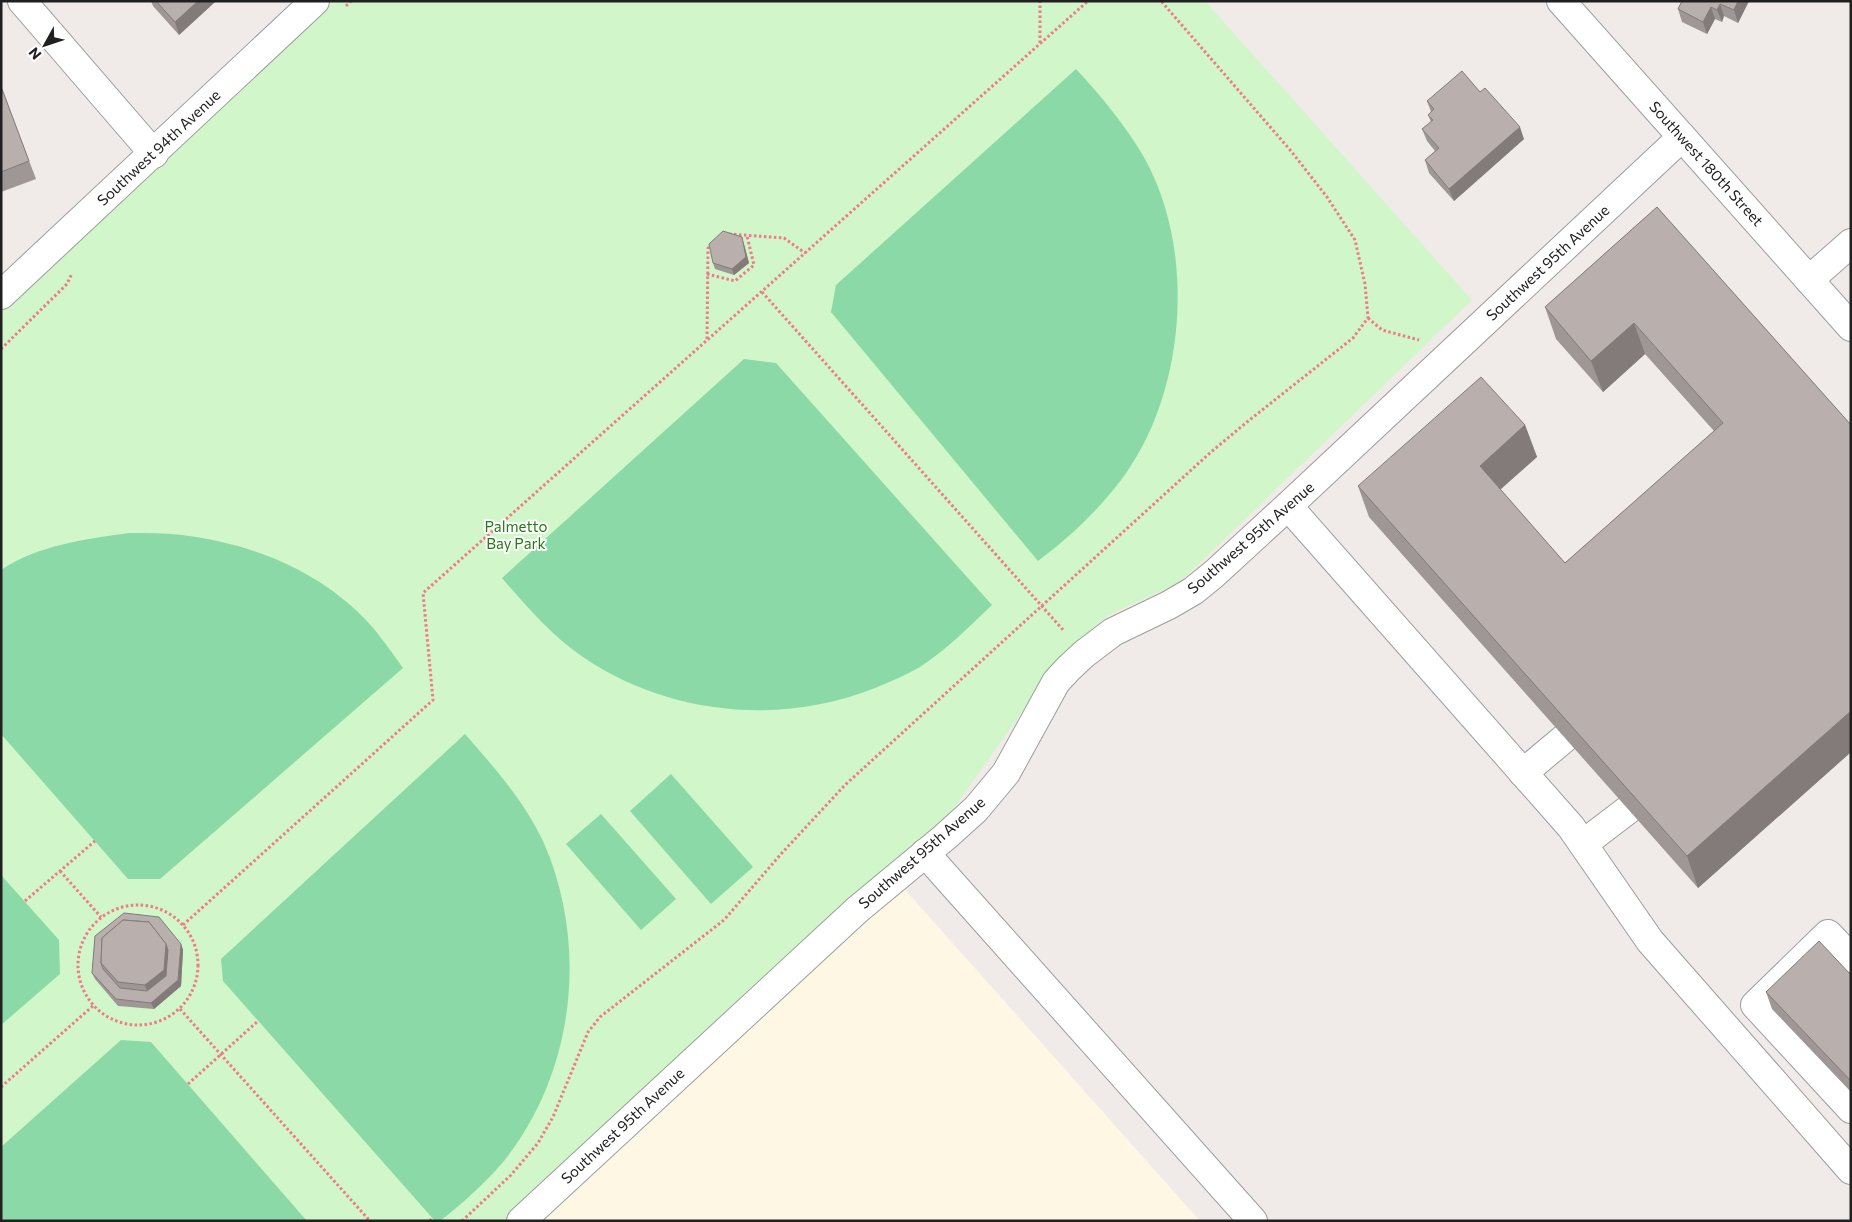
<svg xmlns="http://www.w3.org/2000/svg" width="1852" height="1222" viewBox="0 0 1852 1222" font-family="Commissioner,sans-serif">
<style>
.education{fill:#fdf7e4}
.park{fill:#d0f6c9}
.pitch{fill:#8cd9a8}
.lines{fill:none;stroke-linecap:round;stroke-linejoin:round}
.minor-casing{stroke:#9d9d9d;stroke-width:30}
.path{stroke:#f0798a;stroke-width:3;stroke-dasharray:2.5 2.5;stroke-linecap:butt}
.minor{stroke:#fff;stroke-width:28}
.wall{fill:#9f9795}
.shaded-wall{fill:#827b79}
.building{fill:#b9b0ad;stroke:#827b79;fill-rule:evenodd}
.labels{text-anchor:middle;stroke-width:4;stroke-linejoin:round;paint-order:stroke}
.street-label{font-size:15px;fill:#202020;stroke:#fff}
.park-label{font-size:15px;fill:#257814;stroke:#fff}
</style>
<rect width="100%" height="100%" fill="#f0ebe8"/>
<polygon class="education" points="900,884 1200,1221 543,1221"/>
<polygon class="park" points="335,1 1205,1 1472,300 1180,582 1109,615 1066,650 900,884 543,1221 1,1221 1,312"/>
<g class="pitch">
<path d="M1076,69C1102,97 1126,126 1145,159C1196,252 1186,390 1124,476C1098,511 1072,535 1038,561L831,312L836,285Z"/>
<path d="M744,359L776,363L992,605C969,627 946,650 920,667C906,675 890,682 875,688C780,726 668,715 583,657C551,635 527,607 502,578Z"/>
<path d="M129,533C146,533 165,533 182,535C249,543 315,569 363,617C378,632 390,650 403,668L160,879H128L1,734V570C38,545 86,539 129,533Z"/>
<path d="M465,734C494,767 524,801 543,841C589,944 575,1072 504,1161C485,1183 463,1203 440,1221H435L223,981L221,959Z"/>
<polygon points="671,774 753,867 711,904 630,811"/>
<polygon points="601,814 676,899 641,930 566,844"/>
<polygon points="1,875 59,940 60,974 1,1025"/>
<polygon points="121,1040 151,1042 307,1221 1,1221 1,1147"/>
</g>
<g class="lines">
<g class="minor-casing">
<g id="minor">
<polyline points="22,1 154,154"/>
<polyline points="1561,1 1851,327"/>
<polyline points="1809,280 1851,243"/>
<polyline points="1,295 315,1"/>
<polyline points="1288,506 1571,827 1650,941 1851,1170"/>
<polyline points="1523,773 1566,737"/>
<polyline points="1583,844 1629,809"/>
<polyline points="925,853 1253,1221"/>
<polyline points="1851,958 1828,934 1755,1005 1851,1109"/>
<polyline points="521,1221 857,910 945,837 976,809 1006,773 1056,682 1068,669 1084,654 1113,632 1169,605 1193,591 1214,574 1288,506 1682,137"/>
</g>
</g>
<g class="path">
<polyline points="346,6 351,1"/>
<polyline points="1040,43 1040,1"/>
<polyline points="729,234 784,238 805,253"/>
<polyline points="707,274 735,281 754,265 747,236"/>
<polyline points="762,292 1064,631"/>
<polyline points="1368,318 1382,330 1419,340"/>
<polyline points="707,339 708,248 712,245"/>
<polyline points="1,349 67,284 72,273"/>
<polyline points="60,871 101,917"/>
<polyline points="25,901 95,841"/>
<circle cx="138" cy="965" r="60"/>
<polyline points="183,925 433,700 423,593 1088,1"/>
<polyline points="180,1009 370,1221"/>
<polyline points="188,1084 258,1021"/>
<polyline points="1,1087 94,1005"/>
<polyline points="430,1221 432,1218"/>
<polyline points="462,1221 511,1175 538,1143 553,1117 588,1032 600,1017 724,920 781,854 845,785 1211,452 1247,422 1353,338 1368,318 1365,284 1355,240 1327,197 1291,151 1161,1"/>
</g>
<use href="#minor" class="minor"/>
</g>
<g class="wall">
<polygon points="151,1 216,1 179,35 153,6"/>
<polygon points="1682,1 1749,1 1738,23 1724,16 1722,22 1715,19 1707,34 1682,22 1678,9"/>
<polygon points="1,89 2,89 36,179 1,192"/>
<polygon points="1480,92 1524,139 1454,201 1429,173 1425,160 1435,151 1427,141 1422,129 1431,122 1428,115 1431,112 1427,101"/>
<polygon points="1657,207 1851,425 1851,752 1698,888 1369,517 1358,486 1525,425 1537,457 1500,489 1565,563 1714,431 1645,354 1603,392 1556,339 1545,307"/>
<polygon points="744,244 749,263 734,275 715,269 713,263"/>
<polygon points="95,936 181,944 183,950 181,986 154,1009 118,1006 95,979 92,973"/>
<polygon points="1851,975 1851,1092 1772,1009 1766,992"/>
</g>
<g class="shaded-wall">
<polygon points="198,1 216,1 179,35 175,22"/>
<polygon points="1738,1 1749,1 1738,23 1734,10"/>
<polygon points="1720,4 1724,16 1722,22 1717,10"/>
<polygon points="1711,7 1715,19 1707,34 1703,22"/>
<polygon points="1520,127 1524,139 1454,201 1449,189"/>
<polygon points="742,237 749,263 734,275 732,269"/>
<polygon points="1634,323 1645,354 1603,392 1591,361"/>
<polygon points="1525,425 1537,457 1491,498 1480,466"/>
<polygon points="1851,711 1851,752 1698,888 1687,856"/>
<polygon points="166,944 170,956 168,982 149,997 145,985"/>
<polygon points="181,944 183,950 181,986 154,1009 151,1003 178,980"/>
</g>
<g class="building">
<polygon points="156,1 198,1 175,22"/>
<polygon points="1682,1 1738,1 1734,10 1720,4 1717,10 1711,7 1703,22 1678,9"/>
<polygon points="1462,71 1480,92 1485,88 1520,127 1449,189 1425,160 1439,148 1422,129 1433,120 1428,115 1434,109 1427,101"/>
<polygon points="1,89 2,89 29,161 1,172"/>
<polygon points="1657,207 1851,425 1851,711 1687,856 1358,486 1481,377 1525,425 1480,466 1565,563 1723,423 1634,323 1591,361 1545,307"/>
<polygon points="723,231 742,237 746,257 732,269 713,263 709,244"/>
<path d="M124,913L159,917L181,944L178,980L151,1003L116,999L92,973L95,936ZM123,920L149,922L166,944L168,950L166,976L147,991L120,988L103,969L101,963L102,938Z"/>
<polygon points="123,920 149,922 166,944 164,970 145,985 118,982 101,963 102,938"/>
<polygon points="1819,941 1851,975 1851,1081 1766,992"/>
</g>
<g class="labels">
<g class="street-label">
<text transform="translate(159 148) rotate(-43)" y="5">Southwest 94th Avenue</text>
<text transform="translate(1706 164) rotate(48)" y="5">Southwest 180th Street</text>
<text transform="translate(1548 263) rotate(-43)" y="5">Southwest 95th Avenue</text>
<text transform="translate(1251 538) rotate(-41)" y="5">Southwest 95th Avenue</text>
<text transform="translate(922 853) rotate(-41)" y="5">Southwest 95th Avenue</text>
<text transform="translate(623 1126) rotate(-43)" y="5">Southwest 95th Avenue</text>
</g>
<g class="park-label">
<text x="516" y="532">Palmetto<tspan x="516" dy="17">Bay Park</tspan></text>
</g>
</g>
<rect width="1852" height="1222" fill="none" stroke="#202020" stroke-width="5"/>
<g transform="translate(45 45) rotate(230)" stroke="#ffffff" stroke-width="4" paint-order="stroke">
<path d="M0-4L9 19L0 12L-9 19Z" fill="#202020"/>
<text y="-8" font-size="14" font-weight="bold" text-anchor="middle" fill="#202020">N</text>
</g>
</svg>
